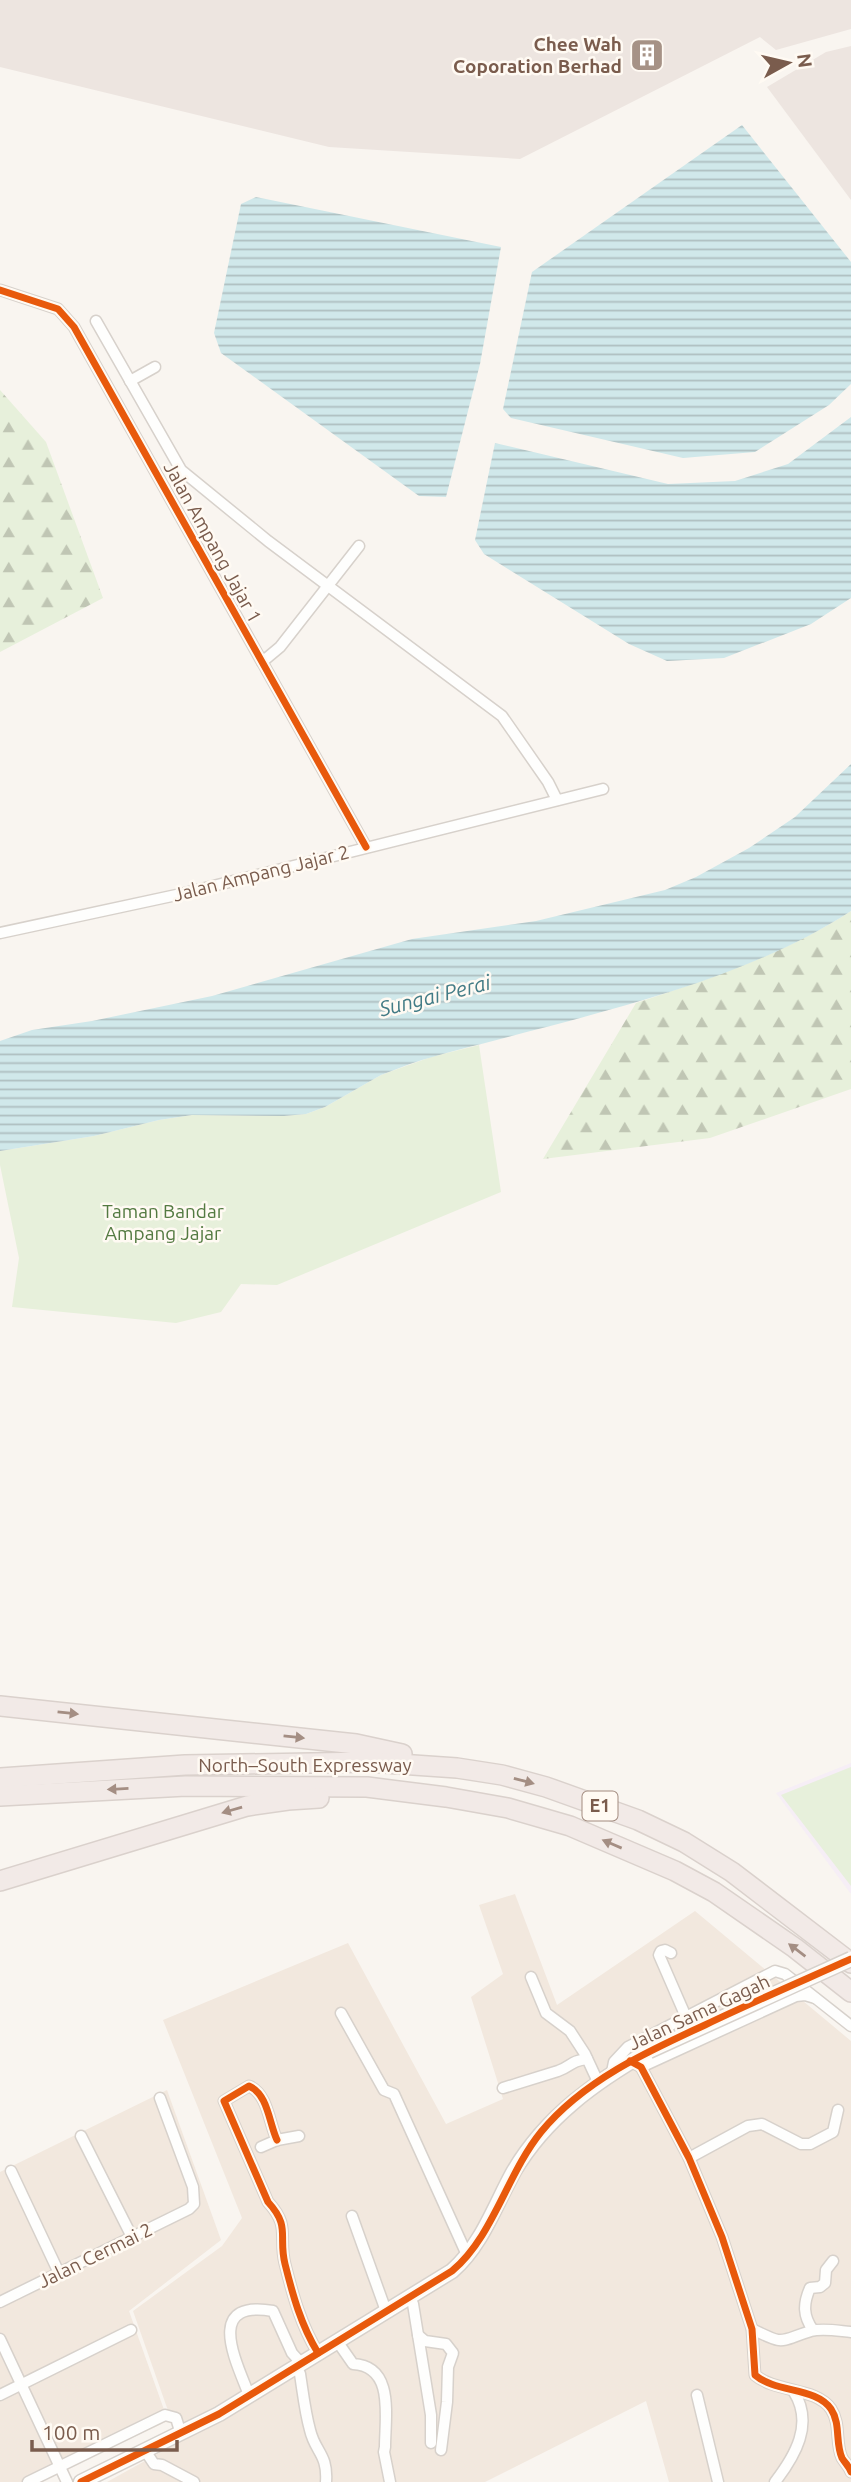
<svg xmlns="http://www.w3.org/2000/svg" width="851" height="2482" viewBox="0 0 851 2482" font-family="Ubuntu,sans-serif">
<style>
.residential{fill:#f2e8de}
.industrial{fill:#ede5e0}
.education{fill:#f6eef6}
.forest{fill:url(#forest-firs)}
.park{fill:#e7f0db}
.water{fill:url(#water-rules)}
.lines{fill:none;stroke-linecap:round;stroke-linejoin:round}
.minor-casing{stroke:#d7d1cb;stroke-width:13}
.tertiary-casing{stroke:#d7d1cb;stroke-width:17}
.motorway-casing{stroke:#dad1cc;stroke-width:22}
.minor{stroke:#fefefd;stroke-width:10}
.tertiary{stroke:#fefefd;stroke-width:14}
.motorway{stroke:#f2eae7;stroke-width:19}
.tertiary-bridge-casing{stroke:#d7d1cb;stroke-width:17;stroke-linecap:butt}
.tertiary-bridge{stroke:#fefefd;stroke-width:14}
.cycleway-casing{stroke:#fffaf3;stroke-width:11}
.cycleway{stroke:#e8590c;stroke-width:7}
.oneway{fill:#a48e83}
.labels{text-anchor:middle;stroke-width:5;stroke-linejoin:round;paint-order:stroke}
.shield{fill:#fffaf3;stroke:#a28b7f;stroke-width:2}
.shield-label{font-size:18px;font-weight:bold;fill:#7a5c4d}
.poi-label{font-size:19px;font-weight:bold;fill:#7a5c4d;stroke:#fffaf3;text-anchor:end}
.street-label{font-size:19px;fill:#7a5c4d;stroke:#fffaf3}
.park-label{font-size:19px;fill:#537a41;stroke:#fffaf3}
.water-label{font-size:21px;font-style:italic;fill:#437c86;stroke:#fffaf3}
</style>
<defs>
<pattern id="forest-firs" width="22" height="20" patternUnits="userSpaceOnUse" patternTransform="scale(1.75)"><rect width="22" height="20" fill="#e7f0db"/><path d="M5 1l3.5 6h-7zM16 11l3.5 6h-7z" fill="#c0c6b4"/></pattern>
<pattern id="water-rules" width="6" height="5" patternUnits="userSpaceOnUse" patternTransform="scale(1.75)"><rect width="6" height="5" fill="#d0e8ea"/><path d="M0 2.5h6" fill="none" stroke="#aebfc0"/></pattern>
</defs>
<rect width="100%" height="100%" fill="#f9f5f0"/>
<g class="residential">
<polygon points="515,1894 557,2005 695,1911 851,2041 851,2482 669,2482 646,2401 485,2482 107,2482 179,2442 133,2311 222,2246 242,2218 163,2020 348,1943 446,2124 503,2099 471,1997 503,1974 479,1905"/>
<polygon points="167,2090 221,2240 129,2311 168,2421 39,2482 0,2482 0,2172"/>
</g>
<g class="industrial">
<polygon points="0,0 851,0 851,29 776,50 760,37 520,159 329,147 0,67"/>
<polygon points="851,46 851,200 767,87 826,52"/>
</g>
<polygon class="education" points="851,1763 851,1894 776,1793"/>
<g class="forest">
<polygon points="0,390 46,442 103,598 0,652"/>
<path d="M851,911V1089L710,1138L543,1159L636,1003C710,979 786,953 851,911Z"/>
</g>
<g class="park">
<polygon points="479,1045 501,1192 277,1285 241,1284 221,1312 176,1323 12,1307 19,1258 0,1165 0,1151 94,1136 159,1120 192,1115 284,1116 306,1114 325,1107 381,1075 431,1057"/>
<polygon points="851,1767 851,1886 781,1795"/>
</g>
<g class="water">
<polygon points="742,125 851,262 851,384 829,405 755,452 683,458 511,418 503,409 532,272"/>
<polygon points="256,197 501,247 480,364 446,497 419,496 221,353 214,333 241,204"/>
<polygon points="851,417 851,598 811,624 724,658 667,661 629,644 484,554 475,540 495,443 668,484 735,481 788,464"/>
<path d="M851,764V911C751,976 622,1007 508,1037C475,1046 442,1053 410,1064L381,1075L325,1107L306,1114L284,1116L192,1115L159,1120L94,1136L0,1151V1041L32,1030L92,1021L212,996L412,939L536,921L665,890L696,877L749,848L795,817Z"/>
</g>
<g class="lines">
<g class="minor-casing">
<g id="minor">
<polyline points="0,290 58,309 74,327 366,847"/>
<polyline points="96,321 181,470 268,541 502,716 548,782 557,800"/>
<polyline points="130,381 155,367"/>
<polyline points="262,662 280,647 359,546"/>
<polyline points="0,933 181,894 603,789"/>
<polyline points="671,1953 665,1950 661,1951 659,1955 686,2017"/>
<polyline points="531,1977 546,2013 570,2031 585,2054 598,2082"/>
<polyline points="341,2013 384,2090 394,2094 467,2255"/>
<path d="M630,2061L641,2067L689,2158L722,2237L752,2329L755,2375C776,2393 816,2387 831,2409C841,2424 835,2443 842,2458C845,2463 849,2466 851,2472"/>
<polyline points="641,2067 796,1996 805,1995 815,1998"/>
<polyline points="612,2072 614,2062 628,2047 775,1971 785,1974 851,2026"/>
<path d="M503,2088L558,2071C572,2066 570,2061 587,2059"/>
<polyline points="81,2136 132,2237"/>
<path d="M277,2140C269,2123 268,2094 249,2086L224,2101L268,2202C291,2227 278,2236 285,2264C293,2296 301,2325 318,2353"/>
<polyline points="261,2147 277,2140 299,2136"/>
<polyline points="689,2158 748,2126 762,2124 801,2144 810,2144 833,2132 838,2110"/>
<polyline points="11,2171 59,2273"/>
<polyline points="352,2216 386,2311"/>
<polyline points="409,2297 413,2304 431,2415 431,2443"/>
<polyline points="0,2302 189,2209 194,2204 193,2187 160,2098"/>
<path d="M752,2329C786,2346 778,2341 811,2331C823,2328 839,2331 851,2332"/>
<path d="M813,2330C803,2316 803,2304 810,2288L820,2287L825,2283L826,2270L833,2261"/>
<polyline points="418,2335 425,2341 446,2344 453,2353 448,2367 447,2402 441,2450"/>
<polyline points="0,2339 67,2482"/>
<path d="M337,2341L353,2364C395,2366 385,2417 385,2447L384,2452L390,2482"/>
<path d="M296,2366L300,2374C303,2393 305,2412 310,2430C315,2452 328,2454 326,2482"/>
<polyline points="0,2395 131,2330"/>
<path d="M249,2395C236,2361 204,2299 273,2311L292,2353L301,2363"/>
<polyline points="697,2395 718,2482"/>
<polyline points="146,2452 154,2464 162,2465 194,2482"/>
<polyline points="28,2482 165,2415 176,2418 181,2434"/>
<path d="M775,2482C795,2456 814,2424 794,2392"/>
</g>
</g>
<g class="tertiary-casing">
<path id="tertiary" d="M81,2482L219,2414L452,2271C482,2245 495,2205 514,2171C546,2117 595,2082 649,2051"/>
</g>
<g class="motorway-casing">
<g id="motorway">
<polyline points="0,1706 356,1744 402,1754"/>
<polyline points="0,1778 185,1765 370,1762 457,1768 502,1775 546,1787 638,1820 684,1842 732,1872 851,1963"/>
<polyline points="0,1796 186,1786 367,1787 446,1797 508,1808 570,1826 675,1871 714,1892 795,1948 851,1992"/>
<polyline points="0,1881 247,1806 288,1800 319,1798"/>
</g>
</g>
<use href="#minor" class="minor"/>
<use href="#tertiary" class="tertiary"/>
<use href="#motorway" class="motorway"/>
<g class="tertiary-bridge-casing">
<polyline id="tertiary-bridge" points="649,2051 851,1959"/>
</g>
<use href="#tertiary-bridge" class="tertiary-bridge"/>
<g class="cycleway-casing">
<g id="cycleway">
<polyline points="0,290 58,309 74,327 366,847"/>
<path d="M630,2061L641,2067L689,2158L722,2237L752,2329L755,2375C776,2393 816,2387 831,2409C841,2424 835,2443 842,2458C845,2463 849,2466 851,2472"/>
<path d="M277,2140C269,2123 268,2094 249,2086L224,2101L268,2202C291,2227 278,2236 285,2264C293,2296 301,2325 318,2353"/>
<path d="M81,2482L219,2414L452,2271C493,2237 507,2174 541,2132C583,2081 646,2052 705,2025C753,2002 802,1981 851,1959"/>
</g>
</g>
<use href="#cycleway" class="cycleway"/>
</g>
<defs><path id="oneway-solid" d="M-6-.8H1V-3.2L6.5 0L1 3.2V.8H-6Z" transform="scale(1.75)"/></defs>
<g class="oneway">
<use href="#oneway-solid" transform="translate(68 1713) rotate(6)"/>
<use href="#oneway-solid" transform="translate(294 1737) rotate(6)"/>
<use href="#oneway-solid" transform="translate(524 1781) rotate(15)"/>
<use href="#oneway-solid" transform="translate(118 1789) rotate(177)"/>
<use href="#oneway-solid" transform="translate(232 1810) rotate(164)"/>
<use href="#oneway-solid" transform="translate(612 1844) rotate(-157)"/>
<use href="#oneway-solid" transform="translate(797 1950) rotate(-143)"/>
</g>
<defs>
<g id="building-square" transform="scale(1.75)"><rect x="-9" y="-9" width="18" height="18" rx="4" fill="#a69286" stroke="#fffaf3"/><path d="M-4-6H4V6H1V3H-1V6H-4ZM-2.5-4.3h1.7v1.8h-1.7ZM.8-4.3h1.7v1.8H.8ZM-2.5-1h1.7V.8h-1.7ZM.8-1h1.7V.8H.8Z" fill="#fff"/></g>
</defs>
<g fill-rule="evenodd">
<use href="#building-square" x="647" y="55"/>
</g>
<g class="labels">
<rect class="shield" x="582.5" y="1791.5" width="35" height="29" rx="5"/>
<g class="shield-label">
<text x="600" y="1812">E1</text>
</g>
<g class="poi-label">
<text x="622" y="51">Chee Wah<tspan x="622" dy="22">Coporation Berhad</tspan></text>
</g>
<g class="street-label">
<text transform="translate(213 542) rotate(61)" y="7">Jalan Ampang Jajar 1</text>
<text transform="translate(261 873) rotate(-14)" y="7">Jalan Ampang Jajar 2</text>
<text x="305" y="1772">North–South Expressway</text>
<text transform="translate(699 2012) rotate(-25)" y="7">Jalan Sama Gagah</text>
<text transform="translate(95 2255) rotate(-26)" y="7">Jalan Cermai 2</text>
</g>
<g class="park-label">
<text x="163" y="1218">Taman Bandar<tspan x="163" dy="22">Ampang Jajar</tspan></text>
</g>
<g class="water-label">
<text transform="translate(435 996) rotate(-14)" y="7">Sungai Perai</text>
</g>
</g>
<g transform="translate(788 63) rotate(82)" stroke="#fffaf3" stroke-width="5" paint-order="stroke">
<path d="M0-5L12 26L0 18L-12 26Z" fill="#7a5c4d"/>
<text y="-10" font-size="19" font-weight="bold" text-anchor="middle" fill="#7a5c4d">N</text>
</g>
<path d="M32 2440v10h145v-10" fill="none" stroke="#7a5c4d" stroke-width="3.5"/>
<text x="42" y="2440" font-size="21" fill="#7a5c4d" stroke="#fffaf3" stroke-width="5" paint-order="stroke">100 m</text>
</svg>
